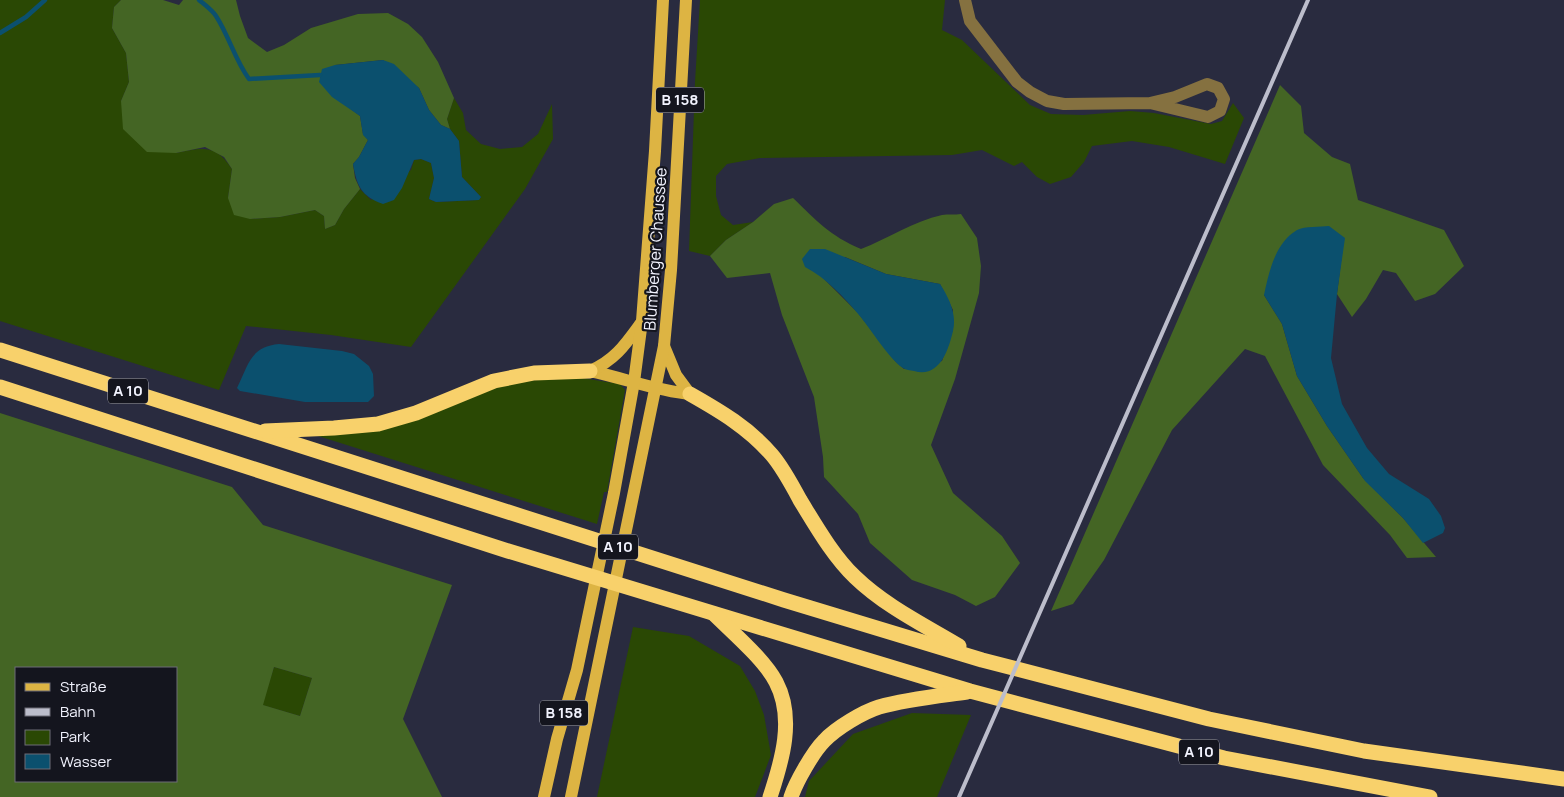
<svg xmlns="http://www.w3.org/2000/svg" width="1564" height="797" viewBox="0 0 1564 797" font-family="Manrope,sans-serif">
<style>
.green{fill:#2a4804}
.forest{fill:#446524;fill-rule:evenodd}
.water{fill:#0b506e}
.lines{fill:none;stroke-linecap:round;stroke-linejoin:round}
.stream{stroke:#0b506e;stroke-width:4.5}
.street{stroke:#857140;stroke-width:12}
.primary{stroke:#ddb443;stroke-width:12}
.highway{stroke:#f8d16b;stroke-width:15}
.rail{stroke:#bcbdcb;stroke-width:4}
.labels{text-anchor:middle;stroke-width:4.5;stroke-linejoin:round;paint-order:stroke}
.shield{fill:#14151e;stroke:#afb0ba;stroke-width:1}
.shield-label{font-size:15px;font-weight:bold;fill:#f1f2fd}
.street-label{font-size:16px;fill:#f1f2fd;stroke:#14151e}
</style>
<rect width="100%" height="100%" fill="#292b3f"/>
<g class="green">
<path d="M0,0H121L114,7L112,28L126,53L129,82L121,101L176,153C202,148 215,143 232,169L228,198L250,219L280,217L315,210L324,216L325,229L335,225L344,209L360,189L371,200L411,170L414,160L421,159L431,163L434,178L429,199L436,202L479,200L481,197L462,177L459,141L450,129L447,119L454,98L463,113L466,130L481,144L500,149L522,147L538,134L552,104L553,139L525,189L411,347L331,335L246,326L219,390L0,321Z"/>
<polygon points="700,0 945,0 942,30 962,40 1030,105 1051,114 1083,115 1130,111 1154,113 1211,124 1222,121 1233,103 1244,118 1225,164 1169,147 1132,141 1092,146 1084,162 1071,177 1050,184 1037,177 1022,162 1014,166 982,150 952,155 760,158 727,164 716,176 716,196 721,215 733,225 753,222 726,240 710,256 689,251 695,82"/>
<polygon points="582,378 620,384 625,390 607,492 604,492 597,524 315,435 348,434 368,431 468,397 518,381"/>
<polygon points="633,627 689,636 740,666 755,691 764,715 771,755 755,797 597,797"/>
<polygon points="274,667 312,678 300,716 262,705"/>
<polygon points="912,713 971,715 937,797 805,797 809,781 853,734"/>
</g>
<g class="forest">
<polygon points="121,0 163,0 179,5 183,0 236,0 240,16 248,38 267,52 284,45 311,28 358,14 388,13 408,24 422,37 438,62 454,98 447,119 450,129 441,125 429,110 419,88 383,60 335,65 348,107 360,116 363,134 368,140 359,157 353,164 355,178 360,189 344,209 335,225 325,229 324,216 315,210 280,217 250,219 234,215 228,198 232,169 224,157 205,147 176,153 147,152 123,129 121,101 129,82 126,53 112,28 114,7"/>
<polygon points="1280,85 1301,106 1304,133 1332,157 1350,164 1358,200 1444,230 1464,266 1435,294 1415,301 1396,273 1383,270 1366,299 1352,317 1337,294 1344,238 1264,295 1282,324 1297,376 1327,426 1363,478 1403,518 1436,557 1407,558 1390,535 1323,465 1265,356 1245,349 1172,430 1104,560 1073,604 1051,611"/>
<path d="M793,198C816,220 830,236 861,249C887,239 914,221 942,215C948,214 955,215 961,214L977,238L981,266L979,293L955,379L931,445L953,493L1002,536L1020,563L995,597L976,606L955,595L912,580L870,543L858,514L824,477L823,457L814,397L782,315L770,273L727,278L710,256L726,240L753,222L774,204ZM845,257L886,274L940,284L953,310V329L942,361L904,369L895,361L858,313L820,275Z"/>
<path d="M0,413L232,487L263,525L452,585L403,719L442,797H0ZM274,667L312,678L300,716L263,705ZM16,668H176V781H16Z"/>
</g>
<g class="water">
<path d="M383,60L394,64L419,88L429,110L441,125L450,129L459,141L462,177L481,197L479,200L436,202L429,199L434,178L431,163L421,159L414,160L402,188L394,200L383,204C361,196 357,186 353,164L359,157L368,140L363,135L360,116L332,97L319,82L322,69L335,65Z"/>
<path d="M1329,226L1345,238L1337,294L1331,358L1342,404L1367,448L1389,474L1429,499L1441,516L1445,528L1443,533L1423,543L1403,518L1365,481L1327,426L1297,376L1282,324L1264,295C1269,272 1275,243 1297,230C1305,226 1320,227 1329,226Z"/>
<path d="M810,249H825L886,274L940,284C949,298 957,314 953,331C948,352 939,378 914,371C910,370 906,370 903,368C888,358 871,329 859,315C844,297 826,278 805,267L802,259Z"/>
<path d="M279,344L342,351L354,354L369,366L373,374L374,396L368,402H305L240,391L237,388C249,364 250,347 279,344Z"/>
</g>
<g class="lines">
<g class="stream">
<path d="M199,0C205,5 212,10 216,16C229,36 235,60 249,79L320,75"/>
<polyline points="0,33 26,17 45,0"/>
</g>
<polyline class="street" points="965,0 970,21 1017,82 1030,92 1047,101 1064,104 1150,103 1175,97 1207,84 1218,88 1224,99 1220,111 1208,117 1150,103"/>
<g class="primary">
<polyline points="664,346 676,375 690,394"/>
<path d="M590,371C624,378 656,391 690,394"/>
<path d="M590,371C615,360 625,345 641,323"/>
<polyline points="544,797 557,739 577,670 614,493 634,382 642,321 655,151 663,0"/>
<polyline points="571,797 664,346 671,270 686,0"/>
</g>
<g class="highway">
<polyline points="0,350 784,600 982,660 1209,719 1364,751 1564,779"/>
<polyline points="0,387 508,551 970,691 1224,758 1430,797"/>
<path d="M690,394C720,411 749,428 772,455C783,468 792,485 800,500C816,526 833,556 855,577C885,606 924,625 959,646"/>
<polyline points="265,431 334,428 378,424 416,413 494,381 534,373 590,371"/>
<path d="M714,614C733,633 764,659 776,682C795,718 782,761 770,797"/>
<path d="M791,797C796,782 813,752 824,741C836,728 863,712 879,707C907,699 938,696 967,692"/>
</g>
<polyline class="rail" points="959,797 1308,0"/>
</g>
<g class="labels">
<g class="shield">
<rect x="656" y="87.5" width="48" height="25" rx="4"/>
<rect x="108" y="378.5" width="40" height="25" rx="4"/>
<rect x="598" y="534.5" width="40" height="25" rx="4"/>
<rect x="540" y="700.5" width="48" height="25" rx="4"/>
<rect x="1179" y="739.5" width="40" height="25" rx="4"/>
</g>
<g class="shield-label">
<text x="680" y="105">B 158</text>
<text x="128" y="396">A 10</text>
<text x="618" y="552">A 10</text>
<text x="564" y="718">B 158</text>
<text x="1199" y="757">A 10</text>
</g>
<g class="street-label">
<text transform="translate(655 249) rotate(-86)" y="6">Blumberger Chaussee</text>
</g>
</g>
<rect x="15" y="667" width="162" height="115" fill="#14151e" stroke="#6c6d77"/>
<rect x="25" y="683" width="25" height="8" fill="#ddb443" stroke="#6c6d77"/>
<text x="60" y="692" font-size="15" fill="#f1f2fd">Straße</text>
<rect x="25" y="708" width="25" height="8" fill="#bcbdcb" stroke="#6c6d77"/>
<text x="60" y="717" font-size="15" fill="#f1f2fd">Bahn</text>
<rect x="25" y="730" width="25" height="15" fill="#2a4804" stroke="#6c6d77"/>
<text x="60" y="742" font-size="15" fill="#f1f2fd">Park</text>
<rect x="25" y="754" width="25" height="15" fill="#0b506e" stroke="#6c6d77"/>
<text x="60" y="767" font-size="15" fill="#f1f2fd">Wasser</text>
</svg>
